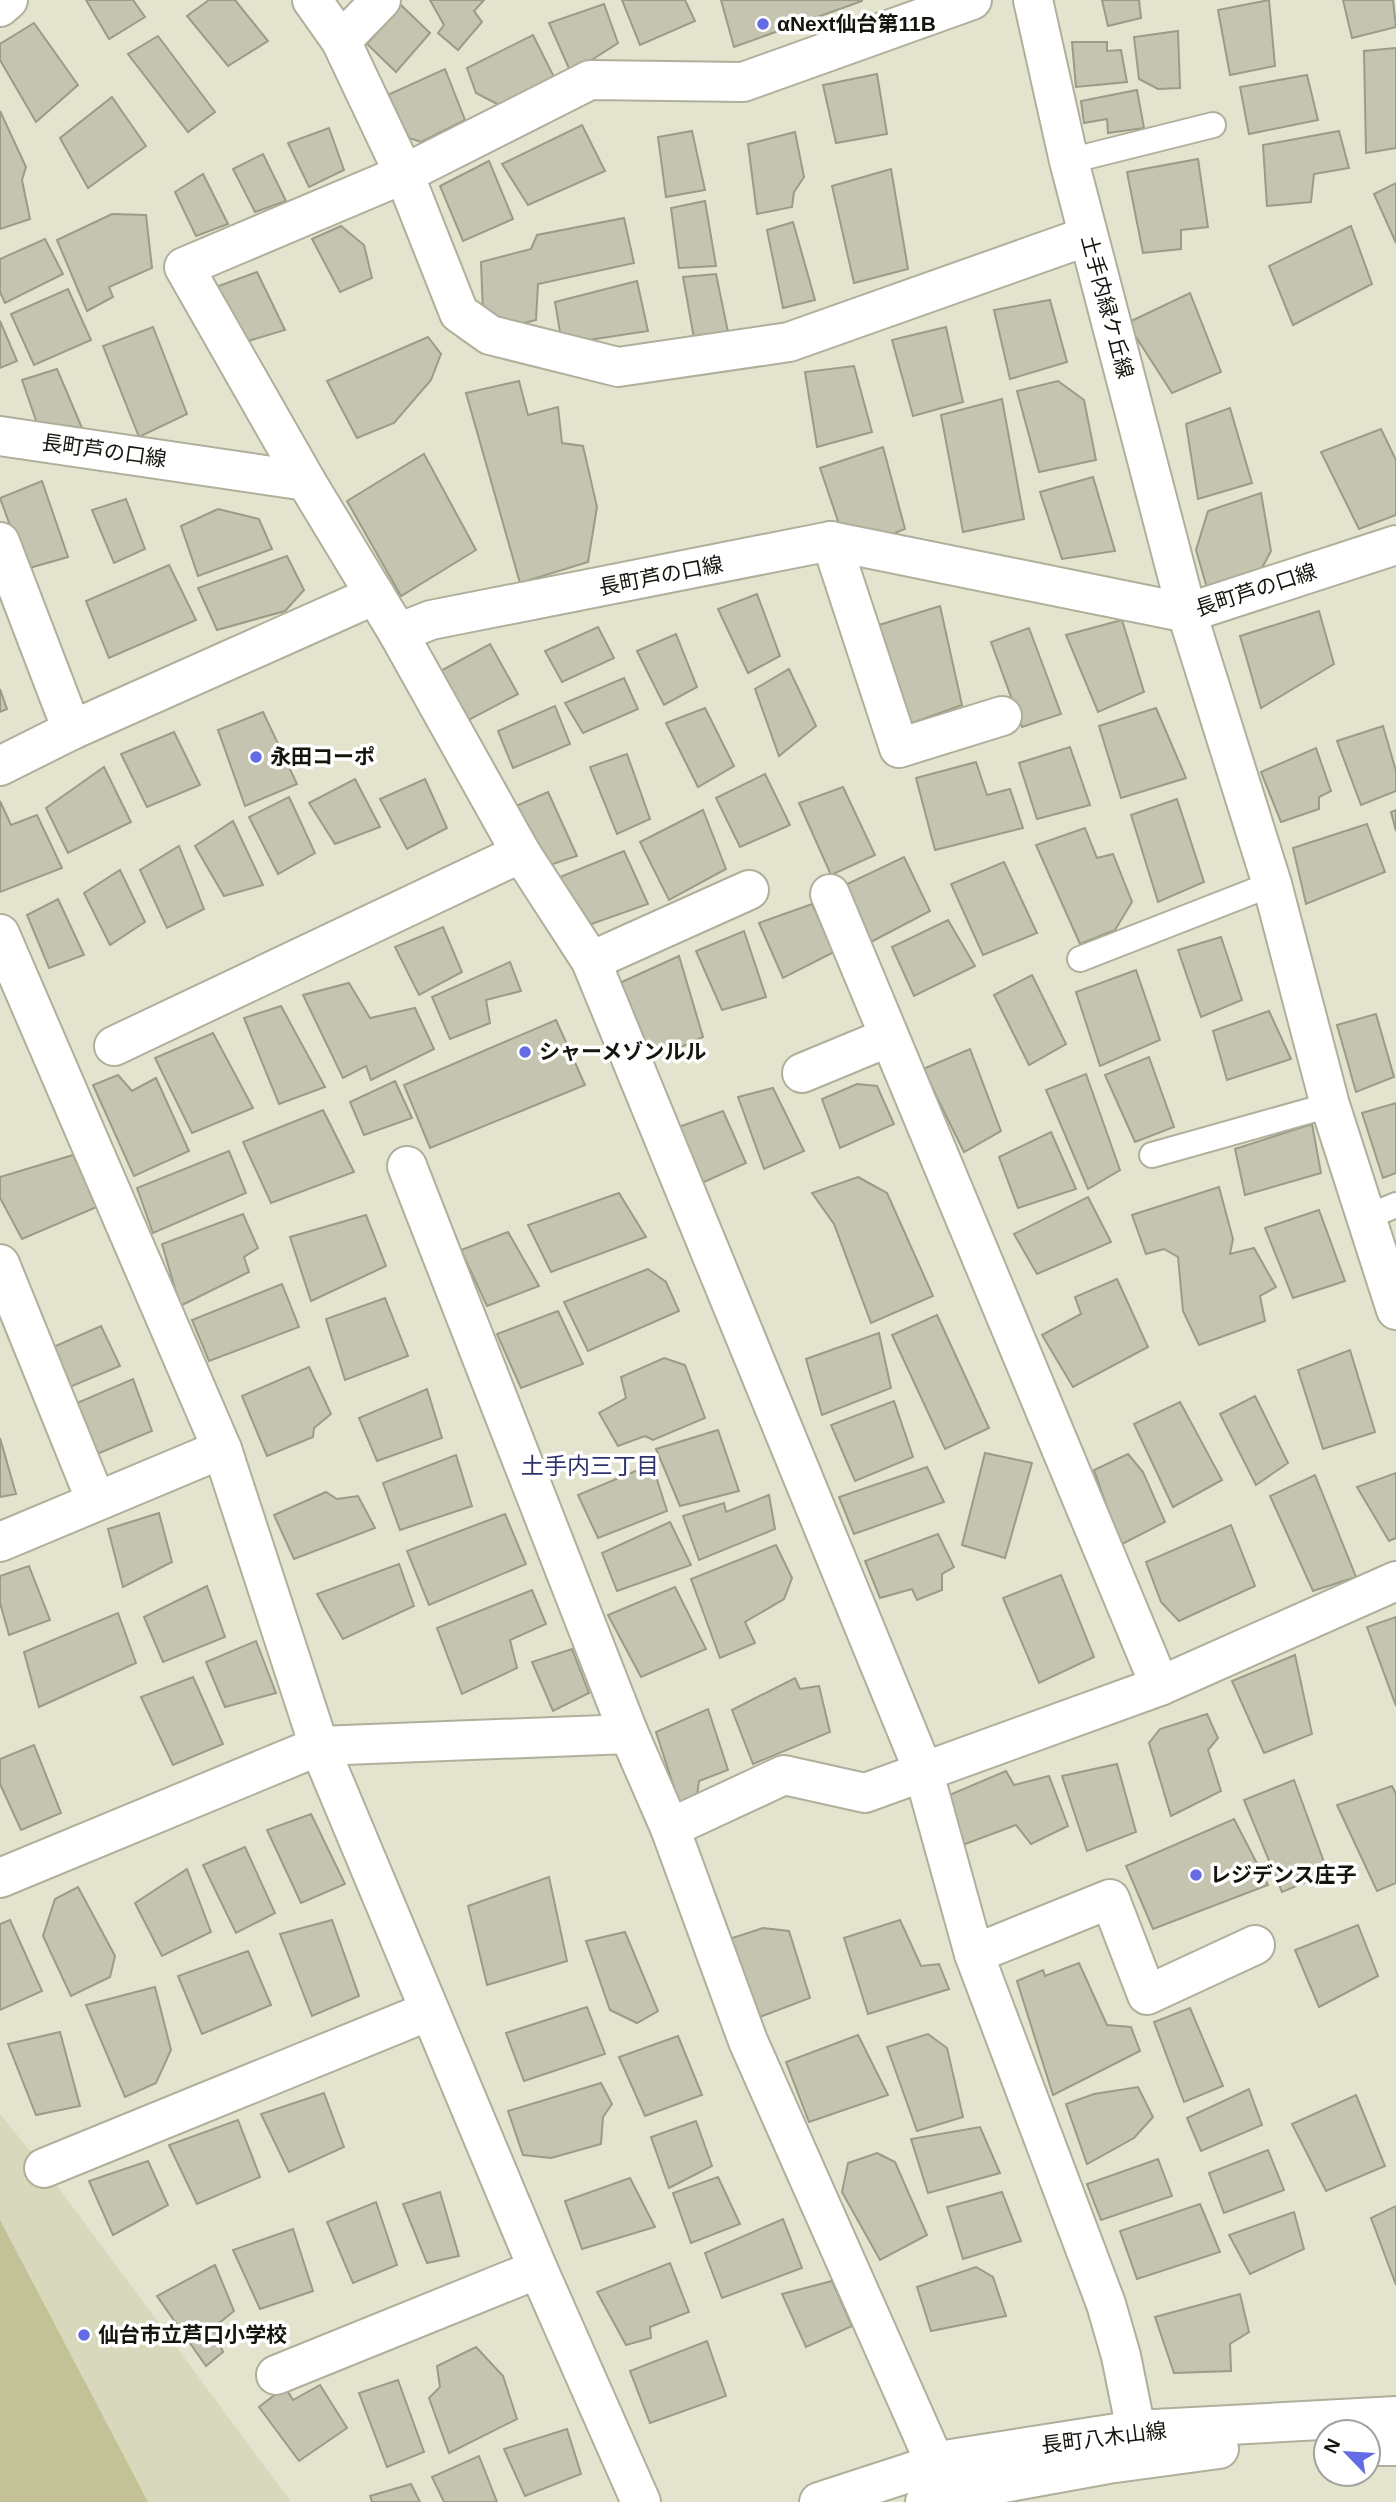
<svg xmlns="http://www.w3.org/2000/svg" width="1396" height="2502" viewBox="0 0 1396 2502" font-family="Helvetica,'Noto Sans JP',sans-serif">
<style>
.built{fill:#d8d8bc}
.green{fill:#c2c296}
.building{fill:#c4c4b0;stroke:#9b9b88;stroke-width:2}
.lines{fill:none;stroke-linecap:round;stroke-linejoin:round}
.service-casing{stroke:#afaf9b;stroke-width:28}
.minor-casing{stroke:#afaf9b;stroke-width:42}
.service{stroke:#fff;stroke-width:24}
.minor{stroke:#fff;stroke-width:38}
.poi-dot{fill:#646ce4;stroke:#fff;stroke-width:2.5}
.labels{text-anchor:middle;stroke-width:7;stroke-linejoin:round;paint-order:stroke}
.poi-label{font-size:21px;font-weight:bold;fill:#15140d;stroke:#fff;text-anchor:start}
.street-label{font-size:21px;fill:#15140d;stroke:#fff}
.neighbourhood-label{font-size:23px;fill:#2e336d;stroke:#fff}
</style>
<rect width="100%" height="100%" fill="#e3e3ce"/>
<polygon class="built" points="0,2114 44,2168 291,2502 0,2502"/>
<polygon class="green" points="0,2220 148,2502 0,2502"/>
<g class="building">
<polygon points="86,0 133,0 145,17 109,39"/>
<polygon points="209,0 235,0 268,41 228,66 187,16"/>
<polygon points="430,0 484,0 474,11 482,22 458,50 438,33 444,25"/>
<polygon points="622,0 685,0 695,21 640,45"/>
<polygon points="721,0 862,0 862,1 734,47"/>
<polygon points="1102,0 1139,0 1141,18 1108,26"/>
<polygon points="1269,0 1275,66 1230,75 1218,10"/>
<polygon points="1343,0 1393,0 1396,27 1352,38"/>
<polygon points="604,4 618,43 571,73 549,23"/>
<polygon points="401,5 430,33 396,72 367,44"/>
<polygon points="34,23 78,85 36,122 0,60 0,44"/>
<polygon points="1178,31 1180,88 1158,89 1139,79 1134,37"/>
<polygon points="533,35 554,77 503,107 476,93 467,68"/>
<polygon points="158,36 215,112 188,132 128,54"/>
<polygon points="1072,42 1107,42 1107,51 1121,50 1127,82 1076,87"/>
<polygon points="1396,48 1396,148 1366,153 1364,51"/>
<polygon points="445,69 465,120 421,142 397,134 381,98"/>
<polygon points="877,74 887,134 836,143 823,85"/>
<polygon points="1307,75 1318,120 1249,134 1240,87"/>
<polygon points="1137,90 1144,128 1108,133 1107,119 1084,123 1081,101"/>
<polygon points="112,97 146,146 88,188 60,138"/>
<polygon points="0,111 26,167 22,180 30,219 0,229"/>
<polygon points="582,125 605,171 528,205 502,164"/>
<polygon points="329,128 344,170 309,187 288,143"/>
<polygon points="692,131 705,190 666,197 658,137"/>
<polygon points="1339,131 1349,168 1314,174 1311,202 1267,206 1263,145"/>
<polygon points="795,132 804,177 794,192 792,207 757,214 748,144"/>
<polygon points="263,154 286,201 255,212 233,169"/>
<polygon points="1198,159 1208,227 1181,230 1181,249 1143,253 1127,172"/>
<polygon points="489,161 513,219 463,241 440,186"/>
<polygon points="891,169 908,269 854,283 832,186"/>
<polygon points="203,174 228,224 196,236 175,192"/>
<polygon points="1396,183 1396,243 1374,194"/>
<polygon points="705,201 716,266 679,268 671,208"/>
<polygon points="112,214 146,215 152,268 109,287 113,297 87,311 57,240"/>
<polygon points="624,218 634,263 538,284 536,320 500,329 483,314 481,262 531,249 537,235"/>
<polygon points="793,222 815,300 783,308 767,230"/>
<polygon points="341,226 364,245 372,278 340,292 312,239"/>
<polygon points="1351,226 1372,284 1293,325 1269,266"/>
<polygon points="45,239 63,274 5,303 0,292 0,259"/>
<polygon points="257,272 285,330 238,344 213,288"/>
<polygon points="716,274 728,332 694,338 683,277"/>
<polygon points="637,281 648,331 562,344 555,302"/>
<polygon points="68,289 91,340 34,365 11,314"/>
<polygon points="1190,293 1221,372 1172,393 1127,323"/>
<polygon points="1050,300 1067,362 1010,379 994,310"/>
<polygon points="0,321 17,361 0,368"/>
<polygon points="153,327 187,414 139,437 103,346"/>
<polygon points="946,327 963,402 913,416 892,340"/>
<polygon points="428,337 441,354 431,380 394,423 357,438 327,381"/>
<polygon points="854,366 872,432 817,447 805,372"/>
<polygon points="57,369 82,428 62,435 39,429 22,380"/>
<polygon points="519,381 528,415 558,407 562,443 583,446 597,507 588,562 520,583 466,393"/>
<polygon points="1058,381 1084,400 1096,460 1039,472 1017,391"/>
<polygon points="1002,399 1024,519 963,532 941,415"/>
<polygon points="1230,408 1252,483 1198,499 1186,424"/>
<polygon points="1381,429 1396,460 1396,515 1359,529 1321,452"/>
<polygon points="883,447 905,529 875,541 840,527 820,468"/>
<polygon points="424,454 476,550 401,596 347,501"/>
<polygon points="1093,477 1115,551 1062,559 1040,492"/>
<polygon points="42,481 68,557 26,569 0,498"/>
<polygon points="1261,493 1271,551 1262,568 1207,588 1196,550 1208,511"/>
<polygon points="126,499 145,549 114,563 92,510"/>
<polygon points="218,509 259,519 272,549 198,576 181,526"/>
<polygon points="287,556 304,590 285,611 217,630 198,588"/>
<polygon points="169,565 196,620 109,658 86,601"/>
<polygon points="757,594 780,656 748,673 718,609"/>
<polygon points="940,606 962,705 904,726 879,625"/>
<polygon points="1319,611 1334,664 1261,708 1240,636"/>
<polygon points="1122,620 1144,692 1098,712 1066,635"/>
<polygon points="598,627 614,658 562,682 545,651"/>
<polygon points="1029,628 1061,714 1022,727 991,642"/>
<polygon points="676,634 697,687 664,705 637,651"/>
<polygon points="490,644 518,694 463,723 437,673"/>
<polygon points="789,669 816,726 779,756 755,689"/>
<polygon points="624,678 638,709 583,733 565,703"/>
<polygon points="0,689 7,709 0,712"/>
<polygon points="555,706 570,744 513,768 498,731"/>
<polygon points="705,708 734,766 698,787 666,723"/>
<polygon points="1156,708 1186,778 1121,798 1099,726"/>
<polygon points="263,712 297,784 245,806 218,730"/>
<polygon points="1383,726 1396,771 1396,791 1361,805 1337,741"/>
<polygon points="174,732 200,785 147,807 121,754"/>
<polygon points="1070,747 1090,805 1037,819 1019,763"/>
<polygon points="1316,748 1331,791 1319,797 1319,809 1281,822 1261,772"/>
<polygon points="627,754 650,819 617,834 590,767"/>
<polygon points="976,762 987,795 1010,789 1023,828 935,850 916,778"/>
<polygon points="104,767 131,822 68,853 46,808"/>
<polygon points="765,774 790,825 740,847 716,798"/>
<polygon points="355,779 380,827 335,844 309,803"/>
<polygon points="425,779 447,828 407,849 380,799"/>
<polygon points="843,787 875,855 831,875 799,803"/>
<polygon points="548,792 577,856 544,867 516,806"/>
<polygon points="289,797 315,853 278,874 249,817"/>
<polygon points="1177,799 1204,882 1158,902 1131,815"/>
<polygon points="0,801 11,825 37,815 62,868 0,892"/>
<polygon points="703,810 726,869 669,900 640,842"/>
<polygon points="1396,810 1396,831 1391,812"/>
<polygon points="233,821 263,885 224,896 195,846"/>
<polygon points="1367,824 1385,872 1306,904 1293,848"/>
<polygon points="1085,828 1097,858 1113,854 1132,902 1115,930 1080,944 1036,845"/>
<polygon points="179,846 204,909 167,928 140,870"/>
<polygon points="624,851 648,904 583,927 560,877"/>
<polygon points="904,857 930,911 867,944 841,887"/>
<polygon points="1004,862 1037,933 983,955 951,884"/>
<polygon points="120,870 145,922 110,945 84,893"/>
<polygon points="58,899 84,955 49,968 27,915"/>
<polygon points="812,904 834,952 783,978 759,923"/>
<polygon points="948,920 975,966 914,996 892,947"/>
<polygon points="443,927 462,972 419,995 395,947"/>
<polygon points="744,931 766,997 722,1010 696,951"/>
<polygon points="1221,937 1242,1000 1201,1017 1178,950"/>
<polygon points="679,956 703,1037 649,1062 613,986"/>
<polygon points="510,962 521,991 486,1000 490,1023 450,1039 432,997"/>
<polygon points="1136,970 1160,1040 1100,1066 1076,992"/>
<polygon points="1032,975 1066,1044 1029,1065 994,995"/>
<polygon points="349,983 370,1018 415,1008 434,1049 371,1080 366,1066 343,1078 303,995"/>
<polygon points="281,1006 325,1087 279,1104 244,1018"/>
<polygon points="1269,1011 1291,1059 1227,1080 1213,1031"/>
<polygon points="1376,1014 1394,1077 1356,1092 1337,1025"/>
<polygon points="556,1020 585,1085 430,1148 404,1085"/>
<polygon points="213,1033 253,1108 192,1133 155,1058"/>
<polygon points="970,1049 1001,1131 964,1152 923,1069"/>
<polygon points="1149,1057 1174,1127 1135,1142 1105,1075"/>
<polygon points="1086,1074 1120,1170 1088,1189 1046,1090"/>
<polygon points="118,1075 132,1091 156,1078 189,1151 134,1176 93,1085"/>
<polygon points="395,1081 412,1118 364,1135 350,1102"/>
<polygon points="857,1084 877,1086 894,1124 840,1148 822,1099"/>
<polygon points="773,1088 804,1151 764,1169 738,1097"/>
<polygon points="1396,1103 1396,1173 1383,1178 1362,1113"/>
<polygon points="323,1110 354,1172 271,1203 243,1142"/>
<polygon points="723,1111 746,1163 702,1183 676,1128"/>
<polygon points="1312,1124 1321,1173 1245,1195 1235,1149"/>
<polygon points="1051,1132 1076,1189 1018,1208 999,1157"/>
<polygon points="229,1151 246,1193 153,1233 137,1188"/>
<polygon points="73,1155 99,1206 22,1239 0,1198 0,1177"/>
<polygon points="858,1177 887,1193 933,1296 871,1323 834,1224 812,1193"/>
<polygon points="1219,1187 1233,1239 1230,1254 1254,1248 1276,1287 1260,1296 1265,1321 1199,1345 1183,1311 1178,1257 1164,1249 1146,1254 1132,1215"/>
<polygon points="619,1193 646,1237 551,1272 528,1225"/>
<polygon points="1088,1197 1111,1242 1037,1274 1014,1234"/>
<polygon points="1319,1210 1345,1281 1293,1298 1265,1228"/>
<polygon points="243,1214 258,1248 244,1257 249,1272 180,1306 162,1244"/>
<polygon points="366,1215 386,1266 311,1301 290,1237"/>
<polygon points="508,1232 539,1286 487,1306 461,1250"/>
<polygon points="648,1269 666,1282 679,1311 588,1351 564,1302"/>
<polygon points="1117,1279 1148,1347 1073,1387 1042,1335 1081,1314 1075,1297"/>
<polygon points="282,1284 299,1327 209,1361 192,1320"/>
<polygon points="385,1298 408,1356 345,1380 326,1319"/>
<polygon points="558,1311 583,1364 521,1388 497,1334"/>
<polygon points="937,1315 989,1428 945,1449 892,1335"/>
<polygon points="101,1326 120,1366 65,1389 51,1348"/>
<polygon points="879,1333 891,1388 822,1415 806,1359"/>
<polygon points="1350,1350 1375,1432 1323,1449 1298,1370"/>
<polygon points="664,1358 685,1365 705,1418 653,1440 645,1436 618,1446 599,1413 626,1398 621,1377"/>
<polygon points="309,1367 331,1414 314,1428 313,1437 267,1456 242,1396"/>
<polygon points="133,1379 152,1431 90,1457 70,1406"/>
<polygon points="427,1389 442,1438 377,1461 359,1418"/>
<polygon points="1255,1396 1288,1463 1256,1485 1220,1414"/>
<polygon points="894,1401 913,1457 855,1481 831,1425"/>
<polygon points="1180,1402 1222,1480 1173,1507 1134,1424"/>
<polygon points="718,1430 739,1491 680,1506 656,1449"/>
<polygon points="0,1438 16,1494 0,1497"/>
<polygon points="985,1453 1032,1463 1005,1558 962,1545"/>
<polygon points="1128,1454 1143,1472 1165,1522 1120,1545 1094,1470"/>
<polygon points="456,1455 472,1506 400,1530 383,1483"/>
<polygon points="652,1464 667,1511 598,1538 578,1495"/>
<polygon points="927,1467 944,1502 854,1534 839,1497"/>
<polygon points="1396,1473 1396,1538 1389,1541 1357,1487"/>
<polygon points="1315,1475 1356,1577 1313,1591 1270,1496"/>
<polygon points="326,1492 337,1499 358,1496 375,1528 294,1559 274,1515"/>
<polygon points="769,1495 775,1529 699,1560 683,1516 724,1503 726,1512"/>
<polygon points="159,1513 172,1562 123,1587 108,1529"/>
<polygon points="505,1514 526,1564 429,1605 407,1551"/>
<polygon points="670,1522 691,1565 617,1591 602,1553"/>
<polygon points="1231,1525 1255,1586 1179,1621 1161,1602 1146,1562"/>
<polygon points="938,1534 954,1567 942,1574 942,1590 917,1600 912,1589 880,1598 865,1561"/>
<polygon points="776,1545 792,1578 784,1599 745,1622 755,1643 720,1658 691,1579"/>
<polygon points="399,1564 414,1606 343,1639 317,1594"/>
<polygon points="29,1566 50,1620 9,1635 0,1603 0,1576"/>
<polygon points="1061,1575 1094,1657 1039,1683 1003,1598"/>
<polygon points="207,1586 225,1637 163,1662 144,1617"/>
<polygon points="675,1587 706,1649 641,1677 608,1615"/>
<polygon points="532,1590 546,1624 510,1640 517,1668 462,1694 437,1628"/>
<polygon points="118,1613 136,1663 39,1707 24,1652"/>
<polygon points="1396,1617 1396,1706 1367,1627"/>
<polygon points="256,1641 276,1693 225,1707 206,1662"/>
<polygon points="572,1649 589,1693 553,1711 532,1662"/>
<polygon points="1295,1655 1312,1734 1264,1753 1232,1681"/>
<polygon points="193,1677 223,1744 173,1765 141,1697"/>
<polygon points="795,1678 800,1689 819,1686 830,1732 753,1764 732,1710"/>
<polygon points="708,1709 728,1770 699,1781 696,1803 680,1806 656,1732"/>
<polygon points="1207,1714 1218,1738 1208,1750 1221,1791 1171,1816 1149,1743 1160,1729"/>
<polygon points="34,1745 61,1813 21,1830 0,1784 0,1759"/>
<polygon points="1117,1764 1136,1832 1087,1851 1062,1776"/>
<polygon points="1006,1771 1014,1785 1049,1776 1068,1826 1031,1844 1016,1825 960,1846 947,1796"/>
<polygon points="1294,1780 1328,1873 1282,1892 1244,1800"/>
<polygon points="1392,1786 1396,1794 1396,1883 1377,1891 1337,1805"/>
<polygon points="311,1814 345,1884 301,1903 267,1830"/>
<polygon points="1234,1819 1268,1885 1153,1929 1126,1866"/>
<polygon points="245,1847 275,1913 236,1933 203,1865"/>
<polygon points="187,1869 211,1932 162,1956 135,1903"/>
<polygon points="549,1877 567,1961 487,1985 468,1906"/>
<polygon points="78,1887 115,1956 110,1977 71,1996 43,1936 55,1899"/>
<polygon points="10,1920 42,1991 0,2010 0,1924"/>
<polygon points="332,1920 359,1996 312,2016 280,1934"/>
<polygon points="900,1920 921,1966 939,1964 949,1989 868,2014 844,1938"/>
<polygon points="1358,1925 1378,1976 1319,2007 1295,1950"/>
<polygon points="763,1928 789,1931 810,1998 757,2018 726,1940"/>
<polygon points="625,1932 658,2011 637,2023 610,2010 586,1941"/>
<polygon points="248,1951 271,2005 202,2034 178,1976"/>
<polygon points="1079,1963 1107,2025 1131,2027 1140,2051 1053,2095 1017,1981 1043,1970 1045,1976"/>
<polygon points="155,1987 171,2050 156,2083 125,2097 86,2005"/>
<polygon points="587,2007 605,2054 524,2081 506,2033"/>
<polygon points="1190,2008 1223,2086 1184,2102 1154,2022"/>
<polygon points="60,2032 80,2106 36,2115 8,2044"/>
<polygon points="928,2034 947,2048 963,2117 917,2131 887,2047"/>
<polygon points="858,2035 888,2095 809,2122 786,2062"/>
<polygon points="678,2036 702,2095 645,2116 619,2057"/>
<polygon points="601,2083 612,2104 603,2117 601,2144 551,2158 523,2155 508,2111"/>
<polygon points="1138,2087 1153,2117 1134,2138 1087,2164 1066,2104 1094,2094"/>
<polygon points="1249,2089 1262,2125 1201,2151 1187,2118"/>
<polygon points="324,2093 344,2147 289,2172 261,2114"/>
<polygon points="1356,2095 1385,2166 1326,2191 1292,2124"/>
<polygon points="238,2120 260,2177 197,2204 169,2145"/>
<polygon points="696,2121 712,2166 669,2188 651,2137"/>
<polygon points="980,2127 1000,2173 928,2193 911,2139"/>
<polygon points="1268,2150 1284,2190 1224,2213 1209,2173"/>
<polygon points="877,2153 895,2162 927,2235 880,2260 842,2192 848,2163"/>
<polygon points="1158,2159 1172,2196 1101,2220 1087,2184"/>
<polygon points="148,2161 168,2205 113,2235 89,2181"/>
<polygon points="718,2177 740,2224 691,2243 673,2193"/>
<polygon points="630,2178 655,2227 582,2249 565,2201"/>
<polygon points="440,2192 459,2256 427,2263 403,2204"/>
<polygon points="1002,2192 1021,2241 963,2259 947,2207"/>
<polygon points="376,2202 397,2265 353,2283 327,2222"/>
<polygon points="1200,2204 1220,2252 1137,2279 1120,2231"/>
<polygon points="1396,2206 1396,2285 1371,2218"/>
<polygon points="1294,2212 1304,2249 1250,2274 1229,2235"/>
<polygon points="783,2219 802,2268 722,2298 705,2253"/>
<polygon points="293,2229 313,2291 260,2309 233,2250"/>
<polygon points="670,2263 689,2312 650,2327 651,2338 626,2345 597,2292"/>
<polygon points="215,2265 234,2311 213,2328 223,2352 206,2366 157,2296"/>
<polygon points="976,2267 993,2277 1006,2316 931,2331 917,2287"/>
<polygon points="832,2281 852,2326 806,2347 782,2294"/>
<polygon points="1240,2294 1249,2332 1230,2344 1231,2371 1174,2373 1155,2317"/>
<polygon points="707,2341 726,2396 650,2423 630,2371"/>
<polygon points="476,2347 503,2376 517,2419 449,2453 429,2398 440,2387 437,2366"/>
<polygon points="398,2380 424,2452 387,2467 359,2393"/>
<polygon points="320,2385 347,2428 299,2461 259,2407 285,2387 293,2400"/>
<polygon points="567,2429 581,2474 525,2496 504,2449"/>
<polygon points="479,2456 497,2502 444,2502 432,2477"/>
<polygon points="411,2484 420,2502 372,2502 370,2496"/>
</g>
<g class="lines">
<g class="service-casing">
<g id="service">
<polyline points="1069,161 1213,125"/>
<polyline points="1080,959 1272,884"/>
<polyline points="1152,1155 1330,1105"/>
<polyline points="1367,1217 1396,1205"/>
</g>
</g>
<g class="minor-casing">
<g id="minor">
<polyline points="312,0 341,41 404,174 459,313 490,335 618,367 789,342 1088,236"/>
<polyline points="1033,0 1069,161 1187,613 1272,884 1330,1105 1396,1310"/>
<polyline points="0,7 8,0"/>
<polyline points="341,41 381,0"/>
<polyline points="0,436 306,481 398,633 431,620 831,541 1187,613 1396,545"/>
<polyline points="306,481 184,267 404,174 590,80 743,82 972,0"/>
<polyline points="831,541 899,748 1002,716"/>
<polyline points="0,542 72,730"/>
<polyline points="398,633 521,853 591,961 923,1770 974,1954 1106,2304 1121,2356 1136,2430"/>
<polyline points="0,766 72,730 375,595"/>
<polyline points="830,894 1160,1686"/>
<polyline points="0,934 222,1449 319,1746 538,2269 641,2502"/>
<polyline points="591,961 749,890"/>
<polyline points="114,1046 521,853"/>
<polyline points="802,1073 889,1037"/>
<polyline points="407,1166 629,1734 670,1828 748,2041 936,2465"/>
<polyline points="0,1264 96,1501"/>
<polyline points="0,1542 222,1449"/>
<polyline points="670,1828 784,1775 865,1793 1160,1686 1396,1581"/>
<polyline points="0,1878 319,1746 629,1734"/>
<polyline points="974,1954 1110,1899 1147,1995 1255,1945"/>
<polyline points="44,2168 429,2011"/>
<polyline points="276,2375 538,2269"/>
<polyline points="1368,2446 1396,2446"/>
<polyline points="819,2502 951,2459 1136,2430 1396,2416"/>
<polyline points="925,2502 949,2493 1108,2464 1219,2449"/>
</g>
</g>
<use href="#service" class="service"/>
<use href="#minor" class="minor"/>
</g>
<g class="poi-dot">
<circle cx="763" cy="24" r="7"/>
<circle cx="256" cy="757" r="7"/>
<circle cx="525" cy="1052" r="7"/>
<circle cx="1196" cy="1875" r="7"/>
<circle cx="84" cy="2335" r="7"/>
</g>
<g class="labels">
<g class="poi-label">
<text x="777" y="31">αNext仙台第11B</text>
<text x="270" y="764">永田コーポ</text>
<text x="539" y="1059">シャーメゾンルル</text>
<text x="1210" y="1882">レジデンス庄子</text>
<text x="98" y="2342">仙台市立芦口小学校</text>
</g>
<g class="street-label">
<text transform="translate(1107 307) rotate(75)" y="7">土手内緑ケ丘線</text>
<text transform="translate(104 451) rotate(8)" y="7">長町芦の口線</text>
<text transform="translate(661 576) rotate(-11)" y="7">長町芦の口線</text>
<text transform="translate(1256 590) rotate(-18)" y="7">長町芦の口線</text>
<text transform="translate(1104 2438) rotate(-7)" y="7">長町八木山線</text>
</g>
<g class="neighbourhood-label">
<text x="590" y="1474">土手内三丁目</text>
</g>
</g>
<g transform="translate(1347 2453) rotate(295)"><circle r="33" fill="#ffffff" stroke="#a1a19e" stroke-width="2"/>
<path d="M0-5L12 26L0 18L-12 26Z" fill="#646ce4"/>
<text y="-10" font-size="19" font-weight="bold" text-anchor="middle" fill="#15140d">N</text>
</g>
</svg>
